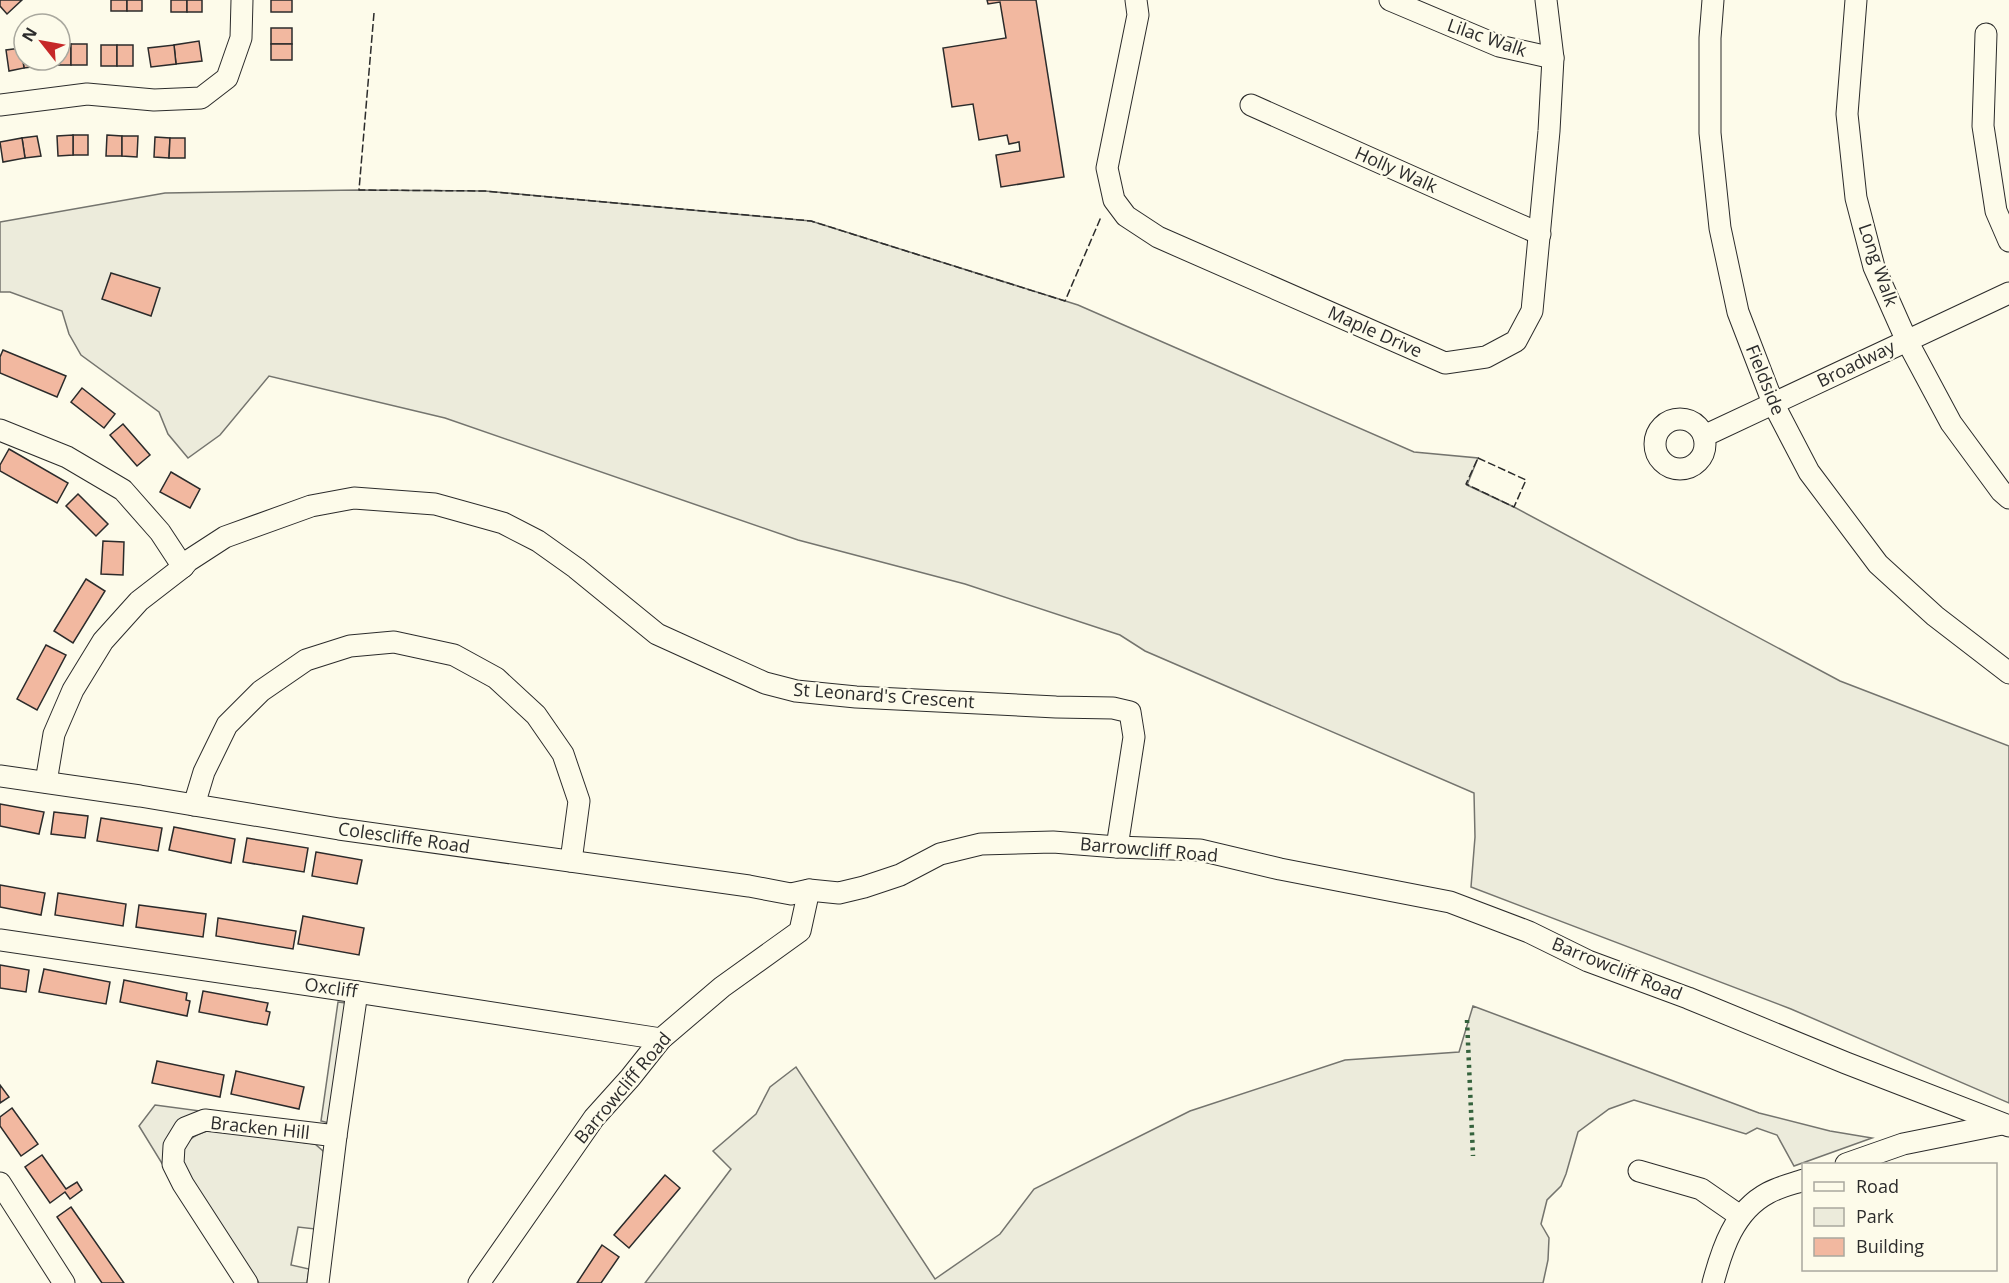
<svg xmlns="http://www.w3.org/2000/svg" width="2009" height="1283" viewBox="0 0 2009 1283" font-family="'Open Sans',sans-serif">
<style>
.green{fill:#ecebdb;stroke:#74746e;stroke-width:1.5}
.building{fill:#f2b8a0;stroke:#2b2b2b;stroke-width:1.5}
.lines{fill:none;stroke-linecap:round;stroke-linejoin:round}
.minor-casing{stroke:#2b2b2b;stroke-width:23}
.minor{stroke:#fdfbea;stroke-width:21}
.hedge{stroke:#34623c;stroke-width:4.5;stroke-dasharray:3 4.5;stroke-linecap:butt}
.fence{stroke:#2b2b2b;stroke-width:1.5;stroke-dasharray:8 3;stroke-linecap:butt}
.labels{text-anchor:middle;stroke-width:4.5;stroke-linejoin:round;paint-order:stroke}
.street-label{font-size:18px;fill:#2b2b2b;stroke:#fdfbea}
</style>
<rect width="100%" height="100%" fill="#fdfbea"/>
<g class="green">
<polygon points="359,190 485,191 811,221 1078,305 1414,452 1478,458 1467,485 1514,507 1840,681 2009,746 2009,1103 1791,1009 1471,887 1475,837 1474,793 1145,651 1120,635 965,584 798,540 445,418 269,376 220,435 188,458 168,434 159,412 81,355 69,334 62,311 10,292 0,292 0,222 165,193"/>
<polygon points="338,1002 346,1003 329,1123 321,1121"/>
<polygon points="1473,1006 1759,1113 1830,1131 1872,1138 1794,1166 1777,1135 1757,1128 1746,1134 1634,1100 1609,1109 1578,1132 1566,1174 1561,1186 1547,1200 1541,1224 1549,1238 1548,1260 1543,1283 645,1283 731,1169 713,1151 756,1114 770,1087 796,1067 935,1279 1000,1234 1034,1189 1190,1111 1345,1060 1459,1052"/>
<polygon points="155,1105 208,1112 166,1170 139,1126"/>
<path d="M210,1130L315,1144L323,1151L326,1160L315,1229L298,1227L291,1265L309,1269L307,1283H259C244,1260 182,1179 182,1157C182,1140 197,1134 210,1130Z"/>
</g>
<g class="building">
<polygon points="0,0 22,0 7,14 0,6"/>
<rect x="111" y="0" width="16" height="11"/>
<rect x="127" y="0" width="15" height="11"/>
<rect x="171" y="0" width="16" height="12"/>
<rect x="187" y="0" width="15" height="12"/>
<rect x="271" y="0" width="21" height="12"/>
<polygon points="987,0 1036,0 1064,177 1001,187 996,155 1020,151 1019,142 1009,144 1007,135 979,140 973,104 952,107 943,48 1006,38 1000,2 988,4"/>
<rect x="271" y="28" width="21" height="16"/>
<polygon points="199,41 202,61 176,64 174,45"/>
<polygon points="60,44 71,44 71,65 55,65 55,60 60,60"/>
<rect x="71" y="44" width="16" height="21"/>
<rect x="271" y="44" width="21" height="16"/>
<rect x="101" y="45" width="16" height="21"/>
<rect x="117" y="45" width="16" height="21"/>
<polygon points="174,45 176,64 151,67 148,48"/>
<polygon points="24,47 24,60 39,60 40,66 24,68 21,48"/>
<polygon points="21,48 24,68 9,71 6,50"/>
<rect x="73" y="135" width="15" height="20"/>
<polygon points="73,135 73,155 58,156 57,136"/>
<polygon points="107,135 122,136 122,156 106,156"/>
<polygon points="37,136 41,156 25,158 22,138"/>
<polygon points="122,136 138,136 137,157 122,156"/>
<polygon points="155,137 170,138 169,158 154,157"/>
<polygon points="22,138 25,158 3,162 0,142"/>
<polygon points="170,138 185,138 185,158 169,158"/>
<polygon points="111,273 160,288 151,316 102,299"/>
<polygon points="3,350 66,376 57,397 0,373 0,357"/>
<polygon points="82,388 115,414 104,428 71,402"/>
<polygon points="123,424 150,455 137,466 110,435"/>
<polygon points="9,449 68,483 57,503 0,471 0,465"/>
<polygon points="171,472 200,489 190,508 160,492"/>
<polygon points="78,494 108,524 96,536 66,506"/>
<polygon points="103,541 124,542 123,575 101,574"/>
<polygon points="86,579 105,591 73,643 54,631"/>
<polygon points="46,645 66,655 37,710 17,699"/>
<polygon points="0,804 44,812 39,834 0,826"/>
<polygon points="54,812 88,816 85,838 51,834"/>
<polygon points="101,818 162,828 158,851 97,841"/>
<polygon points="174,827 235,839 231,863 169,850"/>
<polygon points="247,838 308,848 304,872 243,862"/>
<polygon points="316,852 362,860 357,884 312,876"/>
<polygon points="0,885 45,893 41,915 0,907"/>
<polygon points="58,893 126,904 123,926 55,915"/>
<polygon points="139,905 206,914 203,937 136,927"/>
<polygon points="303,916 364,928 359,955 298,944"/>
<polygon points="218,918 296,931 293,949 216,936"/>
<polygon points="0,965 29,970 26,992 0,988"/>
<polygon points="44,969 110,982 106,1004 39,992"/>
<polygon points="124,980 187,993 186,1000 190,1001 187,1016 120,1002"/>
<polygon points="203,991 268,1003 266,1011 270,1012 267,1025 199,1012"/>
<polygon points="157,1061 224,1075 220,1097 152,1083"/>
<polygon points="236,1071 304,1087 299,1109 231,1094"/>
<polygon points="0,1085 9,1097 0,1103"/>
<polygon points="12,1108 38,1144 21,1156 0,1126 0,1117"/>
<polygon points="42,1155 66,1189 77,1182 82,1190 70,1199 65,1192 50,1203 25,1167"/>
<polygon points="665,1175 680,1188 629,1248 614,1235"/>
<polygon points="71,1207 124,1283 102,1283 57,1217"/>
<polygon points="602,1245 619,1257 601,1283 577,1283"/>
</g>
<g class="lines">
<g class="minor-casing">
<g id="minor">
<polyline points="1136,0 1138,15 1107,168 1114,200 1126,216 1158,237 1445,363 1486,357 1516,341 1532,311 1549,131 1553,58 1546,0"/>
<polyline points="1390,0 1499,46 1553,58"/>
<polyline points="1713,0 1710,38 1710,133 1720,228 1738,312 1773,403 1809,472 1878,564 1935,616 2009,673"/>
<polyline points="1856,0 1847,114 1856,198 1874,267 1906,339 1951,423 2001,491 2009,498"/>
<polyline points="1986,34 1983,126 1996,211 2009,241"/>
<polyline points="0,105 87,94 154,100 201,98 227,78 241,38 242,0"/>
<polyline points="1251,105 1540,234"/>
<circle cx="1680" cy="444" r="25"/>
<polyline points="0,430 67,457 123,490 160,532 183,567"/>
<polyline points="1704,436 2009,293"/>
<polyline points="0,776 140,796 339,829 749,886 791,894 809,890 839,893 864,887 900,875 940,854 981,844 1053,842 1117,847 1200,850 1280,869 1450,902 1529,932 1588,961 1688,998 1846,1063 2009,1126"/>
<polyline points="46,782 54,734 73,690 103,641 139,601 183,567 188,561 225,537 311,506 354,498 435,504 503,523 538,541 576,568 657,634 765,683 796,691 856,697 1056,707 1113,708 1130,712 1134,737 1117,847"/>
<polyline points="194,805 204,772 227,725 261,691 306,660 350,646 394,642 454,655 496,678 536,715 563,754 579,801 571,861"/>
<polyline points="0,940 357,992 661,1039"/>
<polyline points="1846,1164 1903,1144 2002,1124"/>
<polyline points="1639,1171 1701,1189 1740,1216"/>
<polyline points="0,1183 64,1283"/>
<polyline points="247,1283 183,1184 173,1164 174,1146 185,1128 205,1120 336,1136"/>
<polyline points="318,1283 336,1136 357,992"/>
<polyline points="479,1283 594,1118 630,1078 661,1039 722,987 800,931 809,890"/>
<path d="M1713,1283C1722,1249 1734,1211 1768,1193C1779,1187 1792,1184 1804,1180"/>
</g>
</g>
<use href="#minor" class="minor"/>
<polyline class="hedge" points="1467,1020 1473,1156"/>
<g class="fence">
<polyline points="374,13 359,190 485,191 811,221 1065,301 1101,217"/>
<polygon points="1478,458 1526,480 1514,507 1466,484"/>
</g>
</g>
<g class="labels">
<g class="street-label">
<text transform="translate(1487 38) rotate(19)" y="6">Lilac Walk</text>
<text transform="translate(1396 170) rotate(24)" y="6">Holly Walk</text>
<text transform="translate(1878 265) rotate(71)" y="6">Long Walk</text>
<text transform="translate(1375 332) rotate(24)" y="6">Maple Drive</text>
<text transform="translate(1856 364) rotate(-26)" y="6">Broadway</text>
<text transform="translate(1765 380) rotate(68)" y="6">Fieldside</text>
<text transform="translate(884 696) rotate(4)" y="6">St Leonard's Crescent</text>
<text transform="translate(404 838) rotate(8)" y="6">Colescliffe Road</text>
<text transform="translate(1149 850) rotate(5)" y="6">Barrowcliff Road</text>
<text transform="translate(1617 969) rotate(22)" y="6">Barrowcliff Road</text>
<text transform="translate(331 988) rotate(8)" y="6">Oxcliff</text>
<text transform="translate(623 1088) rotate(-50)" y="6">Barrowcliff Road</text>
<text transform="translate(260 1128) rotate(6)" y="6">Bracken Hill</text>
</g>
</g>
<rect x="1802" y="1163" width="195" height="108" fill="#fdfbea" stroke="#a9a89e" stroke-width="1.5"/>
<rect x="1814" y="1182" width="30" height="9" fill="#fdfbea" stroke="#a9a89e" stroke-width="1.5"/>
<text x="1856" y="1193" font-size="18" fill="#2b2b2b">Road</text>
<rect x="1814" y="1208" width="30" height="18" fill="#ecebdb" stroke="#a9a89e" stroke-width="1.5"/>
<text x="1856" y="1223" font-size="18" fill="#2b2b2b">Park</text>
<rect x="1814" y="1238" width="30" height="18" fill="#f2b8a0" stroke="#a9a89e" stroke-width="1.5"/>
<text x="1856" y="1253" font-size="18" fill="#2b2b2b">Building</text>
<g transform="translate(42 42) rotate(301)"><circle r="28" fill="#fdfbea" stroke="#a9a89e" stroke-width="1.5"/>
<path d="M0-4.5L10 22L0 15L-10 22Z" fill="#c62828"/>
<text y="-9" font-size="16" font-weight="bold" text-anchor="middle" fill="#2b2b2b">N</text>
</g>
</svg>
